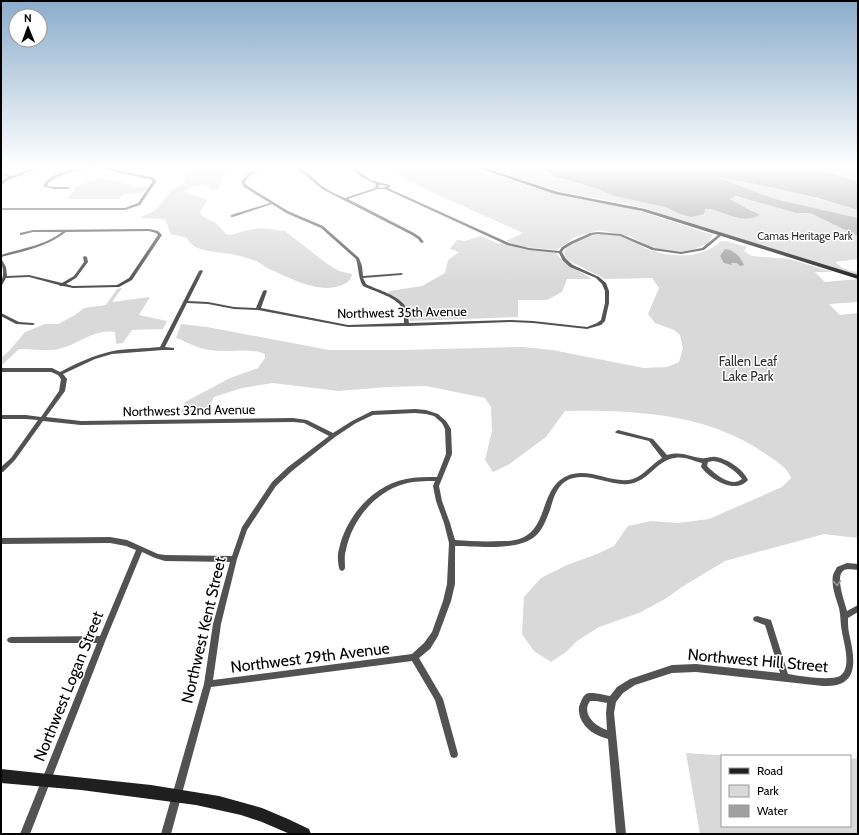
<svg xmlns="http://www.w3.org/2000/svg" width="859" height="835" viewBox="0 0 859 835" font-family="Cabin,sans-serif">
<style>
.green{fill:#d9d9d9}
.water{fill:#a0a0a0}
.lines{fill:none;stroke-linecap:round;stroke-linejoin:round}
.street{fill:#525252;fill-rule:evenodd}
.secondary{fill:#1f1f1f;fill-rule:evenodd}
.oneway{stroke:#979797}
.labels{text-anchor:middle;stroke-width:3;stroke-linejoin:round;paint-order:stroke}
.far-park-label{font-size:11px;fill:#303030;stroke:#fff}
.street-label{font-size:13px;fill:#000;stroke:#fff}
.park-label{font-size:13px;fill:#303030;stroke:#fff}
.near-street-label{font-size:16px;fill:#000;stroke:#fff}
</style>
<rect width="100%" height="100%" fill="#fff"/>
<g class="green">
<path d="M204,166H237L223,175L218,190H213L203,184L189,188L185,191L186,194L194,195L207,200L200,212L202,216L216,223L226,234L231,235L247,230L261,228L285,231L326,263L339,271L352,274C351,281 348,282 342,285C318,295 289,277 267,268C259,261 246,257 235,255C221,251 194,254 187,238L171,234C168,229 168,223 164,219L139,218L156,210L170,192L186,181L182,173Z"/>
<polygon points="380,166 469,166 535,188 572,198 630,208 713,235 708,243 695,249 681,252 665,251 650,247 630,236 599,230 575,237 557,250 522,247 506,241 523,233 420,187"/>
<polygon points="480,166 535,166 535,168 562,179 598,189 614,196 665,207 680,214 704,211 706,209 710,209 737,218 752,210 729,200 728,198 732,196 750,200 796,213 810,213 858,236 858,259 835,262 842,268 855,272 856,270 858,271 858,276 657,213 652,210 629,204 562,192"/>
<polygon points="798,166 858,166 858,181"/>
<polygon points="716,177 751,183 852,207 858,210 858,218 775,199"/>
<polygon points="100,178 132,185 132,187 147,187 143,193 124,194 119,199 66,199 75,190 73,189 77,186"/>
<path d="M600,234C609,234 618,234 627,237C633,240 639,245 645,248C668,258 702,260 721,241H726L747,247L744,251L752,256L789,259L833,272H815L825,282L858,279V302L829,304L840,315L858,313V538L824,534L725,561L685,585L665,599L639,613L599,627L577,641L566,652L551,662L534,651L522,634L524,597L541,578L567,565L597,554L614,546L628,526L651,521L678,523L709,519L782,487L791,478C786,466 777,462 767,455C709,413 634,410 565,411L546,437L508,465L493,472L485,460L492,431L491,407L485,398L426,386L388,387L338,391L273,383L242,388L214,397L207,412L192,414L181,412L185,402L230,378L258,368L265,358V354C248,347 229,353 210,350C197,349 188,342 176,338L181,324L207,327L329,350H402L523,347L552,350L644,368L667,367L679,362L683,348L680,335L674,330L655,323L648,314L659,288L652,278L605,279L566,259L564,252C570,241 588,236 600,234Z"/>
<path d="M481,236L499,244L502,242L519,248L556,253L563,262L592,279H567L562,292L547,300H518V317L410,321C406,303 403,301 388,294L390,291L422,286L445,273L448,260L459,252L450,249L457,240L465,241Z"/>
<path d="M122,288L112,302L150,297L139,315L167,321L163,329L132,330L123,343L116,344L115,332C94,329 81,343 62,348C51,352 31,349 19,349L1,366V358L9,351L25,332L45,324H58L75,315L84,308L106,305L117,289Z"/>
<polygon points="686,753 731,756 722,756 722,826 850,826 850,759 858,758 858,834 700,834"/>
</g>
<g class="water">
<path d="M535,166H733C756,171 774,164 798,166C817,168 839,176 858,181V210L818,198L751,183L716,177L775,199L858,218V236L810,213H796L736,196L729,199L760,215C743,224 726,213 710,209H705L704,214L691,217L680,214L665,207L614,196L598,189L553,176L550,173L535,168Z"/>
<path d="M725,249C735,250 740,257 744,265L740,266L737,263H731L732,265L724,263L720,256Z"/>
</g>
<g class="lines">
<g class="street">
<polygon points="41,166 45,166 8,180 1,185 1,182 8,177 1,174 1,172 11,176"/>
<path d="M93,166H104L116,170L151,177L154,178L156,182L140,205L125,210H1V208H125L138,203L152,182V180L149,179L115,172L100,167L78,170L62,175L55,178L49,182L47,186L53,187H68L70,188L69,189H53L43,186C45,184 45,182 47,181C56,171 80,168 93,166Z"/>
<path d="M263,166H267C259,170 250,173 245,182L246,185L288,211L323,226L359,258L362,266L363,276L402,273L403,274L401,275L363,278L366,284C377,290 403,296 407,310C409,314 408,319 409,323L511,320L533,321L587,327L597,323L601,320L605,303V291L602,284L596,278L570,267L563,261L559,253L529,250L507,245L385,189H378L348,199L414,233L420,237L424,242L421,243L418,239L412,235L322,189L299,170L291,166C305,166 314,181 325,188C331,192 338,195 345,198L375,188L376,184L361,177L348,166C354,166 361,174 367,177C370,180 374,181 379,182C383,184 387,183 391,186L388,188L509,243L529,248L559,251L562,247L570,242L590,233L598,232L621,234L654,248L681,252L702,248L719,234L722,235L704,250L681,254L652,250L620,236L598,234L592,235L572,244L564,249L562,252L566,259L573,265L599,277L606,283L609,291V303L605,321L601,325L587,329L533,323L511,322L409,326H405L348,327L258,310L234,309L208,304L187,303L165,347L174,348V350H163L112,354L95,359L63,374L67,379L65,391L46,417L81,421L293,418L307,420L333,433L352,421L372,411L415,409L426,410L438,414L446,421L451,429L452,454L439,486L442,501L450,523L455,540C470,541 485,542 501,541C507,541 513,541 519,539C549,530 539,488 567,476C589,466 612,485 633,479C644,475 652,464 662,458L649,441L616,433L615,432L618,430L653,439L667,455C682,451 687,456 701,458C706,459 711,456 716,457C728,459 743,469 748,480C735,495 710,479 701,467L702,463C693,461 684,456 675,458C656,460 649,482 628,484C608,486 585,470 566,481C556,487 553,500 550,510C546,520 542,532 533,538C514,551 477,546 455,546V584L451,601L438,636L430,649L419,658L443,699L458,754L457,757L454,758L451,757L450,754L435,700L412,661L211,687L171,834H161L204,684L213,624L230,562L165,561L155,558L142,552L106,639L30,834H20L97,643H11L8,642L7,640L8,638L11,637L100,636L136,550L126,546L110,543L1,544V538L110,537L127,540L158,554L165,555L232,556L242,527L272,482L288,467L329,436L304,423L293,422L81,425L43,421L15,460L3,472H1V467L11,458L38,420L26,419H1V415H26L41,417L59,391L61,379L58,375L51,372H1V368H52L60,372C77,363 94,355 113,351C128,348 144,349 160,347L199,271L201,270L203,271L188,301L208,302L234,307L256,308L263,291L265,290L267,291L261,308L348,325L404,323C404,319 404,314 403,310C400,298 373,291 363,286C358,278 359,268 356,259L321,228L286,213L272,204L233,217H231V215L270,203L244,187L241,182L249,173ZM379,185L387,186C384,188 381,188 378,187ZM415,413L426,414L434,416L442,423L445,429L446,454L437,477C426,477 416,477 406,479C372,486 346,517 339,549C337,555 338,562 339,568L340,570L342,571L344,570L345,568C345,562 344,556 346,550C352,520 375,492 404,484C414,481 425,481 435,481L433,486L436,501L444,523L449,543L447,584L443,601L432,632L424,643L412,654L213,680L221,624L237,559L247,530L276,486L292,471L335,437L356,423L373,415ZM713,461C724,462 736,471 742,479C731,488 715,474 707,466L708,462Z"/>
<path d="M149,229L158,231L162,235L132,280L119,287L73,288L63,286H60L59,285L29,277L6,278L2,285H1C1,280 4,276 3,271C3,267 1,264 1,260H2L6,267L7,276L29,275L62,283L74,276L84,262L83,257L85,256L87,257L88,262L76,278L66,284L73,286L117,285L129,278L158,235L156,233L149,231L66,232C47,247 24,251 1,257V255C22,248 44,246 62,232H33L21,235H20V233L33,230Z"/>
<polygon points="1,313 19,322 33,323 35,324 33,325 16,324 1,316"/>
<path d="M847,563L858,564V570C854,570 846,568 843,571C835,577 845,603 847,611L858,605V612L848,618C848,623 848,628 849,633C852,647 859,673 844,682C838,686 830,686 823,686L696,672L672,673L635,685L623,693L616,702L614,713L626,834H616L608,739C595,735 585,730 580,717C579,712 578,708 580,704C581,701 583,696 586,694C591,691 604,695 610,696L617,687L630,679L672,665L696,664L780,673L765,625L754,621L753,619L754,617L757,616L771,620L788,674C799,676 830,681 840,676C852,668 844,644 842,632C840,624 841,616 839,608C836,598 831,586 833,575C834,572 836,569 837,567ZM590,701H596L607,703L606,713L607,730C595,726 581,714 590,701Z"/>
</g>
<g class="secondary">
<polygon points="472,166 479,166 558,192 645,209 858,275 858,279 642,211 555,194"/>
<polygon points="1,769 151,785 219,796 262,808 288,819 309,829 311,834 290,834 262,822 241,815 196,805 81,790 1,783"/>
</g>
</g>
<defs><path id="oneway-chevron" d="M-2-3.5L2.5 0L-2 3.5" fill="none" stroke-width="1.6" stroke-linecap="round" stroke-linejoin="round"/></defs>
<use class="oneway" href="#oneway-chevron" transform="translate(837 583) rotate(86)"/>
<linearGradient id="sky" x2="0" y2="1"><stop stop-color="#8baccb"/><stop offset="0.59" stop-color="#fff"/><stop offset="1" stop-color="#fff" stop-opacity="0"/></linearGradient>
<rect width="859" height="283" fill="url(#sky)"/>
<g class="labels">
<g class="far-park-label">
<text x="805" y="240">Camas Heritage Park</text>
</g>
<g class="street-label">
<text transform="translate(402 312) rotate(-1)" y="5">Northwest 35th Avenue</text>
<text transform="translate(189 410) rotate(-1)" y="5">Northwest 32nd Avenue</text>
</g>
<g class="park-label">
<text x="748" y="366">Fallen Leaf<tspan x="748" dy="15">Lake Park</tspan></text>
</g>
<g class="near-street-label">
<text transform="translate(203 630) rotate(-77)" y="6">Northwest Kent Street</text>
<text transform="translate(310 657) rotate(-7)" y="6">Northwest 29th Avenue</text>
<text transform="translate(758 660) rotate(5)" y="6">Northwest Hill Street</text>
<text transform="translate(68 686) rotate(-68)" y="6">Northwest Logan Street</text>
</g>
</g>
<rect width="859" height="835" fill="none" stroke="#000000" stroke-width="4"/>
<rect x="721" y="755" width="130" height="72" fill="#ffffff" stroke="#999999"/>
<rect x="729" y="768" width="20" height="6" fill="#1f1f1f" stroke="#999999"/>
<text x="757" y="775" font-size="12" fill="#000000">Road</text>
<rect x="729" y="785" width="20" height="12" fill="#d9d9d9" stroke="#999999"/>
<text x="757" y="795" font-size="12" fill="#000000">Park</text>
<rect x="729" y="805" width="20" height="12" fill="#a0a0a0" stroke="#999999"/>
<text x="757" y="815" font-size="12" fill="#000000">Water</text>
<g transform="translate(28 28) rotate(359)"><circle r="19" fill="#ffffff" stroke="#999999"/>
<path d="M0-3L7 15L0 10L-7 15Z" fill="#000000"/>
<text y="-6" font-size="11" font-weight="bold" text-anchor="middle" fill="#000000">N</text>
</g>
</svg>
